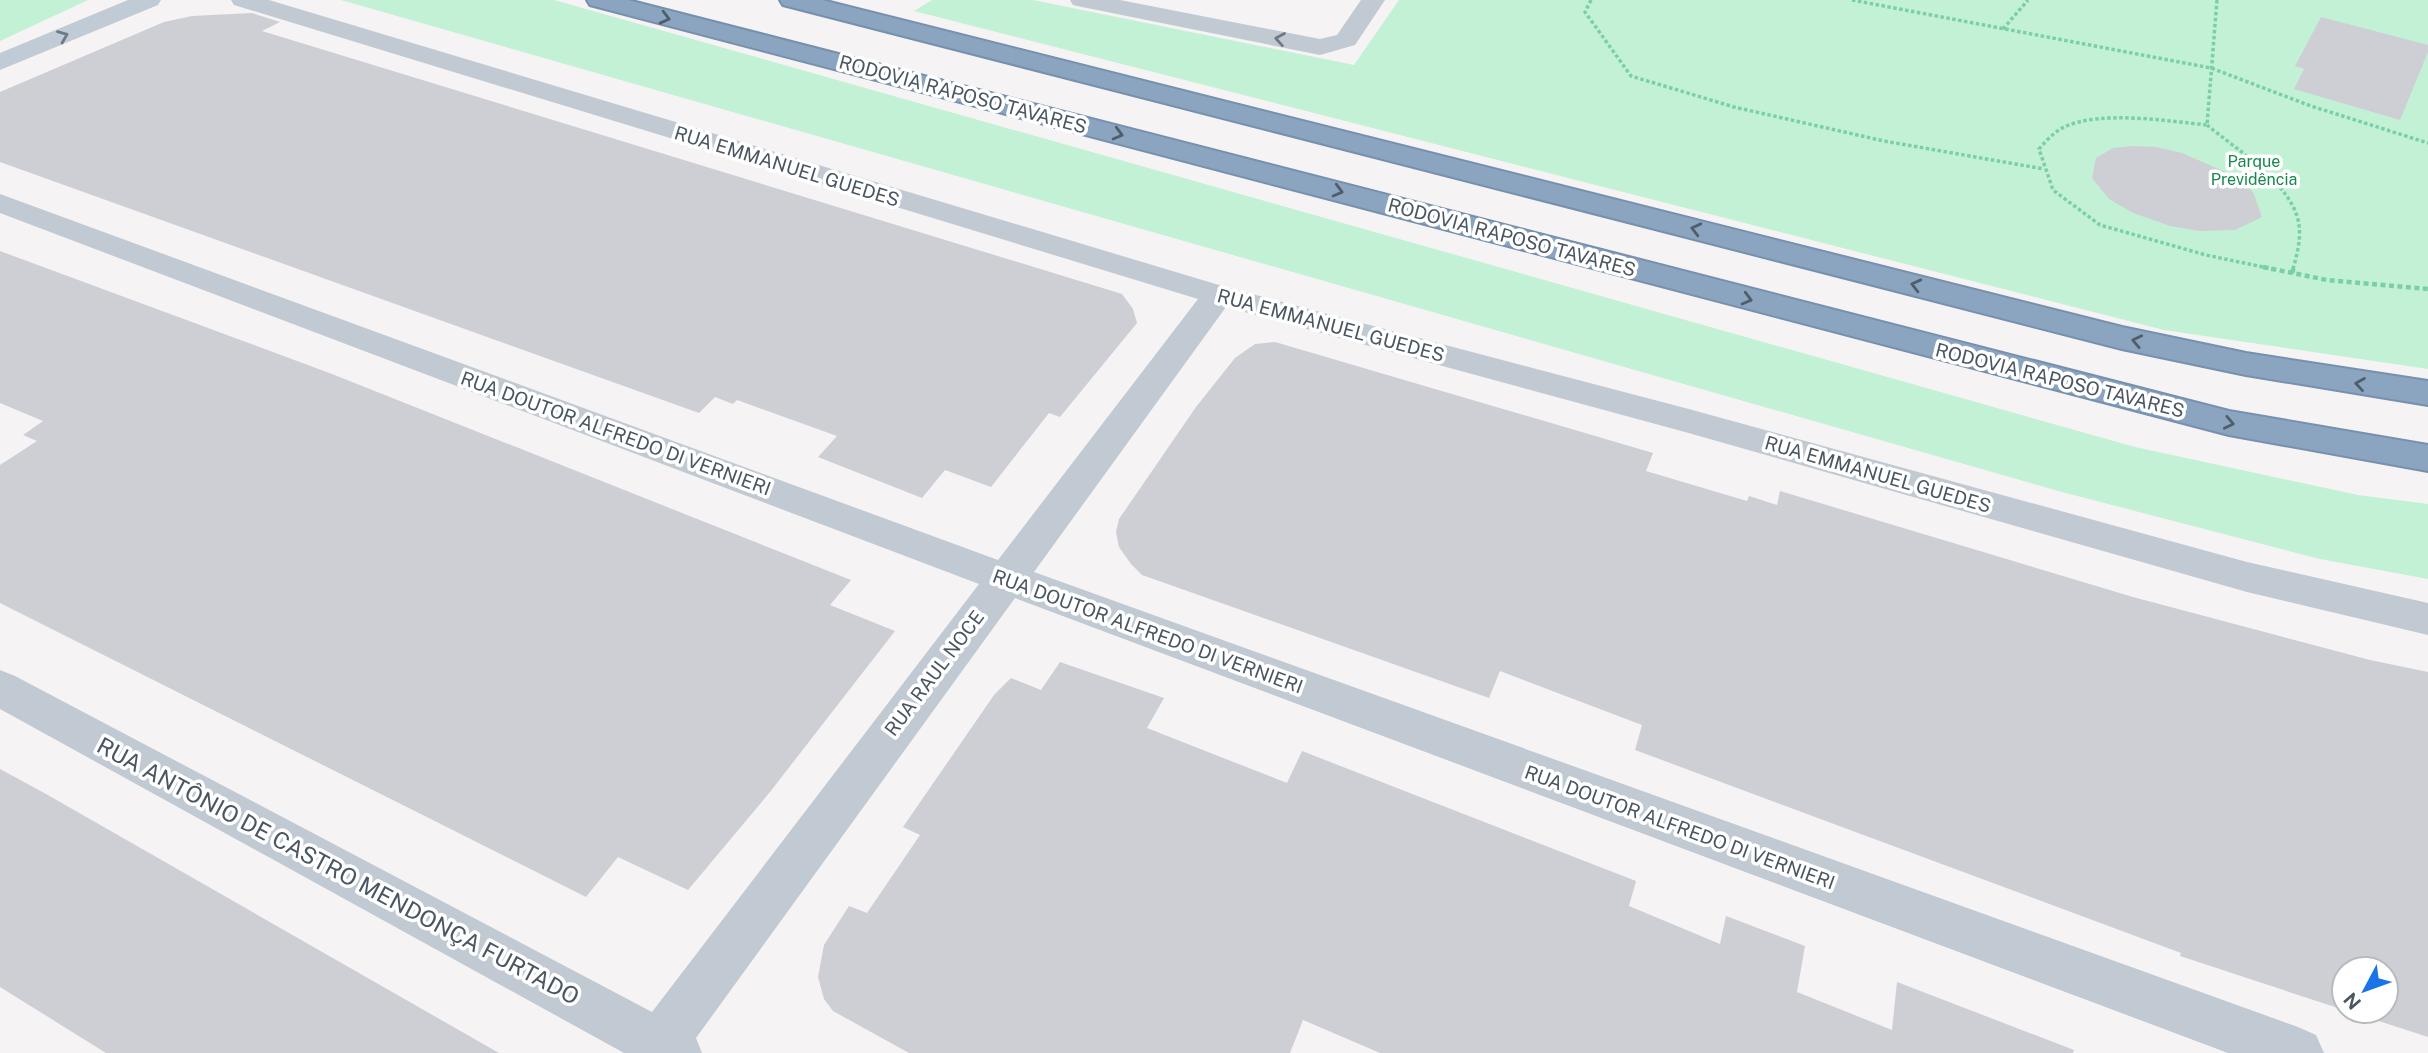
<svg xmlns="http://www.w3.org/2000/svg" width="2428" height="1053" viewBox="0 0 2428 1053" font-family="'Public Sans',sans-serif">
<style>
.green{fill:#c3f1d5}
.building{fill:#cdcfd5}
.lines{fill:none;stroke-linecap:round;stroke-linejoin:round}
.motorway-casing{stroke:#7690ad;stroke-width:4}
.path-far1{stroke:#7ad0a6;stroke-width:3.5;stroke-dasharray:3.5 2.5;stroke-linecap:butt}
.path{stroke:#7ad0a6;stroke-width:4.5;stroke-dasharray:5 3.5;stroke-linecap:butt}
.minor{fill:#c1cad2;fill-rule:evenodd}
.secondary{fill:#c1cbd6;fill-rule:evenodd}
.motorway{fill:#8ba5c1;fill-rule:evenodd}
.oneway{stroke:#505e6b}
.oneway2{stroke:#6e7984}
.oneway3{stroke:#6e7983}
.labels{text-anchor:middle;stroke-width:7;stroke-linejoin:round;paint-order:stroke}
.far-park-label{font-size:16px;fill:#17864f;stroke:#fff}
.street-label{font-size:19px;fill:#4a5661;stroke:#fff}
.near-street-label{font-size:23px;fill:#4a5661;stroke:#fff}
</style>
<rect width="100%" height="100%" fill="#f5f3f3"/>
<g class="green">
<polygon points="0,0 88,0 0,41"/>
<polygon points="341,0 554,0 2135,447 2358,495 2428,504 2428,579 2320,559 2062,492"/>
<polygon points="932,0 1033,0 1354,65 1399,0 2428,0 2428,369 2164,330 914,11"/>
</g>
<g class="building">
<polygon points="252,13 280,22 262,31 1122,294 1133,309 1137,323 1060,417 1049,413 991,487 945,470 922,498 818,457 837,436 737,400 733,404 715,397 699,413 0,162 0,92 164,22 192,16"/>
<polygon points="2321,17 2428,45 2428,52 2400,120 2294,89 2304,69 2295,66"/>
<polygon points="2133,146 2156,147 2182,153 2230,174 2253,192 2262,217 2235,230 2199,231 2170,226 2133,213 2109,199 2092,178 2096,158 2113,148"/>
<polygon points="0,251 332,374 851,580 830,605 895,631 770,792 688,890 618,857 586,897 0,603 0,465 37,441 23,435 43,421 0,403"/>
<polygon points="1275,342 1653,453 1646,471 1747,501 1749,496 1777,505 1780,491 2133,597 2370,660 2428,672 2428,1037 2348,1011 2386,1011 2386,969 2344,969 2344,1010 2180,956 2181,953 1635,750 1642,725 1500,671 1489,698 1142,575 1131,564 1119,547 1116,532 1119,519 1196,407 1235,358 1255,344"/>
<polygon points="1060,662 1164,698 1147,728 1287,783 1302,751 1636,881 1629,906 1720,944 1726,916 1805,946 1797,992 1892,1030 1897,982 2074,1050 2073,1053 1380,1053 1303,1020 1290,1053 909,1053 833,1011 824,999 818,977 824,945 849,906 867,913 920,835 903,827 994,695 1011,678 1041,690"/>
<polygon points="0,769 46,794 499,1053 106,1053 0,987"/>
</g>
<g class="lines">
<g class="motorway-casing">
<g id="motorway">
<polygon points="587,0 628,0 2229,411 2428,445 2428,471 2229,435 590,5"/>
<polygon points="780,0 822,0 2122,327 2246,353 2428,381 2428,405 2246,375 2122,349 783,5"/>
</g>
</g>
<g class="path-far1">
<polyline points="1591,0 1585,12 1631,76 1734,107 1884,141 2044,169"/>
<polyline points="1852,0 2211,68 2311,106 2428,143"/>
<path d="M2217,0L2207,125C2167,121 2101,110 2064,127C2054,132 2046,141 2039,149L2053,190L2100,225L2206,255L2272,269"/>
<polyline points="2003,29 2028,0"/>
<path d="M2207,125C2236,149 2294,185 2299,225C2301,239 2297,255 2293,269"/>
</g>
<g class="path">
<polyline points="2263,267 2327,280 2428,289"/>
<polyline points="2292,273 2294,267"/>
</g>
<g class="minor">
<polygon points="231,0 269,0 1229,288 1685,408 2247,562 2428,603 2428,635 2247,592 1685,432 1226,307 1034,572 2298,1027 2316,1035 2324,1053 2228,1053 1015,598 696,1038 702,1053 624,1053 0,709 0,670 15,676 652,1012 979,584 0,213 0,194 998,560 1198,299 234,5"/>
<polygon points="1070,0 1120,0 1320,39 1337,35 1361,0 1385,0 1355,45 1320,55 1082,7 1073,5"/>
</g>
<polygon class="secondary" points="128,0 161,0 158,5 0,70 0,53"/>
<use href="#motorway" class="motorway"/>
</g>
<defs><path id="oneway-chevron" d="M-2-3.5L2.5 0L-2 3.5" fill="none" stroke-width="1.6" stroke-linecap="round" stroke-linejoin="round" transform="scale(1.75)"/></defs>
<g class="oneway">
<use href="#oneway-chevron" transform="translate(665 18) rotate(14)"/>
<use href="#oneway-chevron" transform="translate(1118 134) rotate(15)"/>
<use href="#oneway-chevron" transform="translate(1338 191) rotate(15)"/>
<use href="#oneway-chevron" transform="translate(1696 229) rotate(-166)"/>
<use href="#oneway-chevron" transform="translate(1916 285) rotate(-166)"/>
<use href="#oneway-chevron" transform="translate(1747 299) rotate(15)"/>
<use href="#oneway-chevron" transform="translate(2137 341) rotate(-168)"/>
<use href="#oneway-chevron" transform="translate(2360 384) rotate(-171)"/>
<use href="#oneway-chevron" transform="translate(2229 423) rotate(12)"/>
</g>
<use class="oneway2" href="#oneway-chevron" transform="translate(63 36) rotate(-22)"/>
<use class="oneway3" href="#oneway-chevron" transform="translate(1280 39) rotate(-170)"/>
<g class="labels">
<g class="far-park-label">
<text x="2254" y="167">Parque<tspan x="2254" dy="18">Previdência</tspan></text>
</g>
<g class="street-label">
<text transform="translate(963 94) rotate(15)" y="7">RODOVIA RAPOSO TAVARES</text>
<text transform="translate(787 166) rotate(17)" y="7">RUA EMMANUEL GUEDES</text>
<text transform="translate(1512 237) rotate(15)" y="7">RODOVIA RAPOSO TAVARES</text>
<text transform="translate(1331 325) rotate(15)" y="7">RUA EMMANUEL GUEDES</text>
<text transform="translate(2060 380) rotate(14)" y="7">RODOVIA RAPOSO TAVARES</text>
<text transform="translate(616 433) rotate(20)" y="7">RUA DOUTOR ALFREDO DI VERNIERI</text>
<text transform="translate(1878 474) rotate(16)" y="7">RUA EMMANUEL GUEDES</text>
<text transform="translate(1148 631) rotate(20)" y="7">RUA DOUTOR ALFREDO DI VERNIERI</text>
<text transform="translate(934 673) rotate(-53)" y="7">RUA RAUL NOCE</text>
<text transform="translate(1680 827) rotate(20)" y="7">RUA DOUTOR ALFREDO DI VERNIERI</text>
</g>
<g class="near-street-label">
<text transform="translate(338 871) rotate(28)" y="8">RUA ANTÔNIO DE CASTRO MENDONÇA FURTADO</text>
</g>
</g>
<g transform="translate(2365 990) rotate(229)"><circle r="33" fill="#ffffff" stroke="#b7bbc0" stroke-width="2"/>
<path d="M0-5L12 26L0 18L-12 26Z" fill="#1a73e8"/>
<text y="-10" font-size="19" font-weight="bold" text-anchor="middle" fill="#4a5661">N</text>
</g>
</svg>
